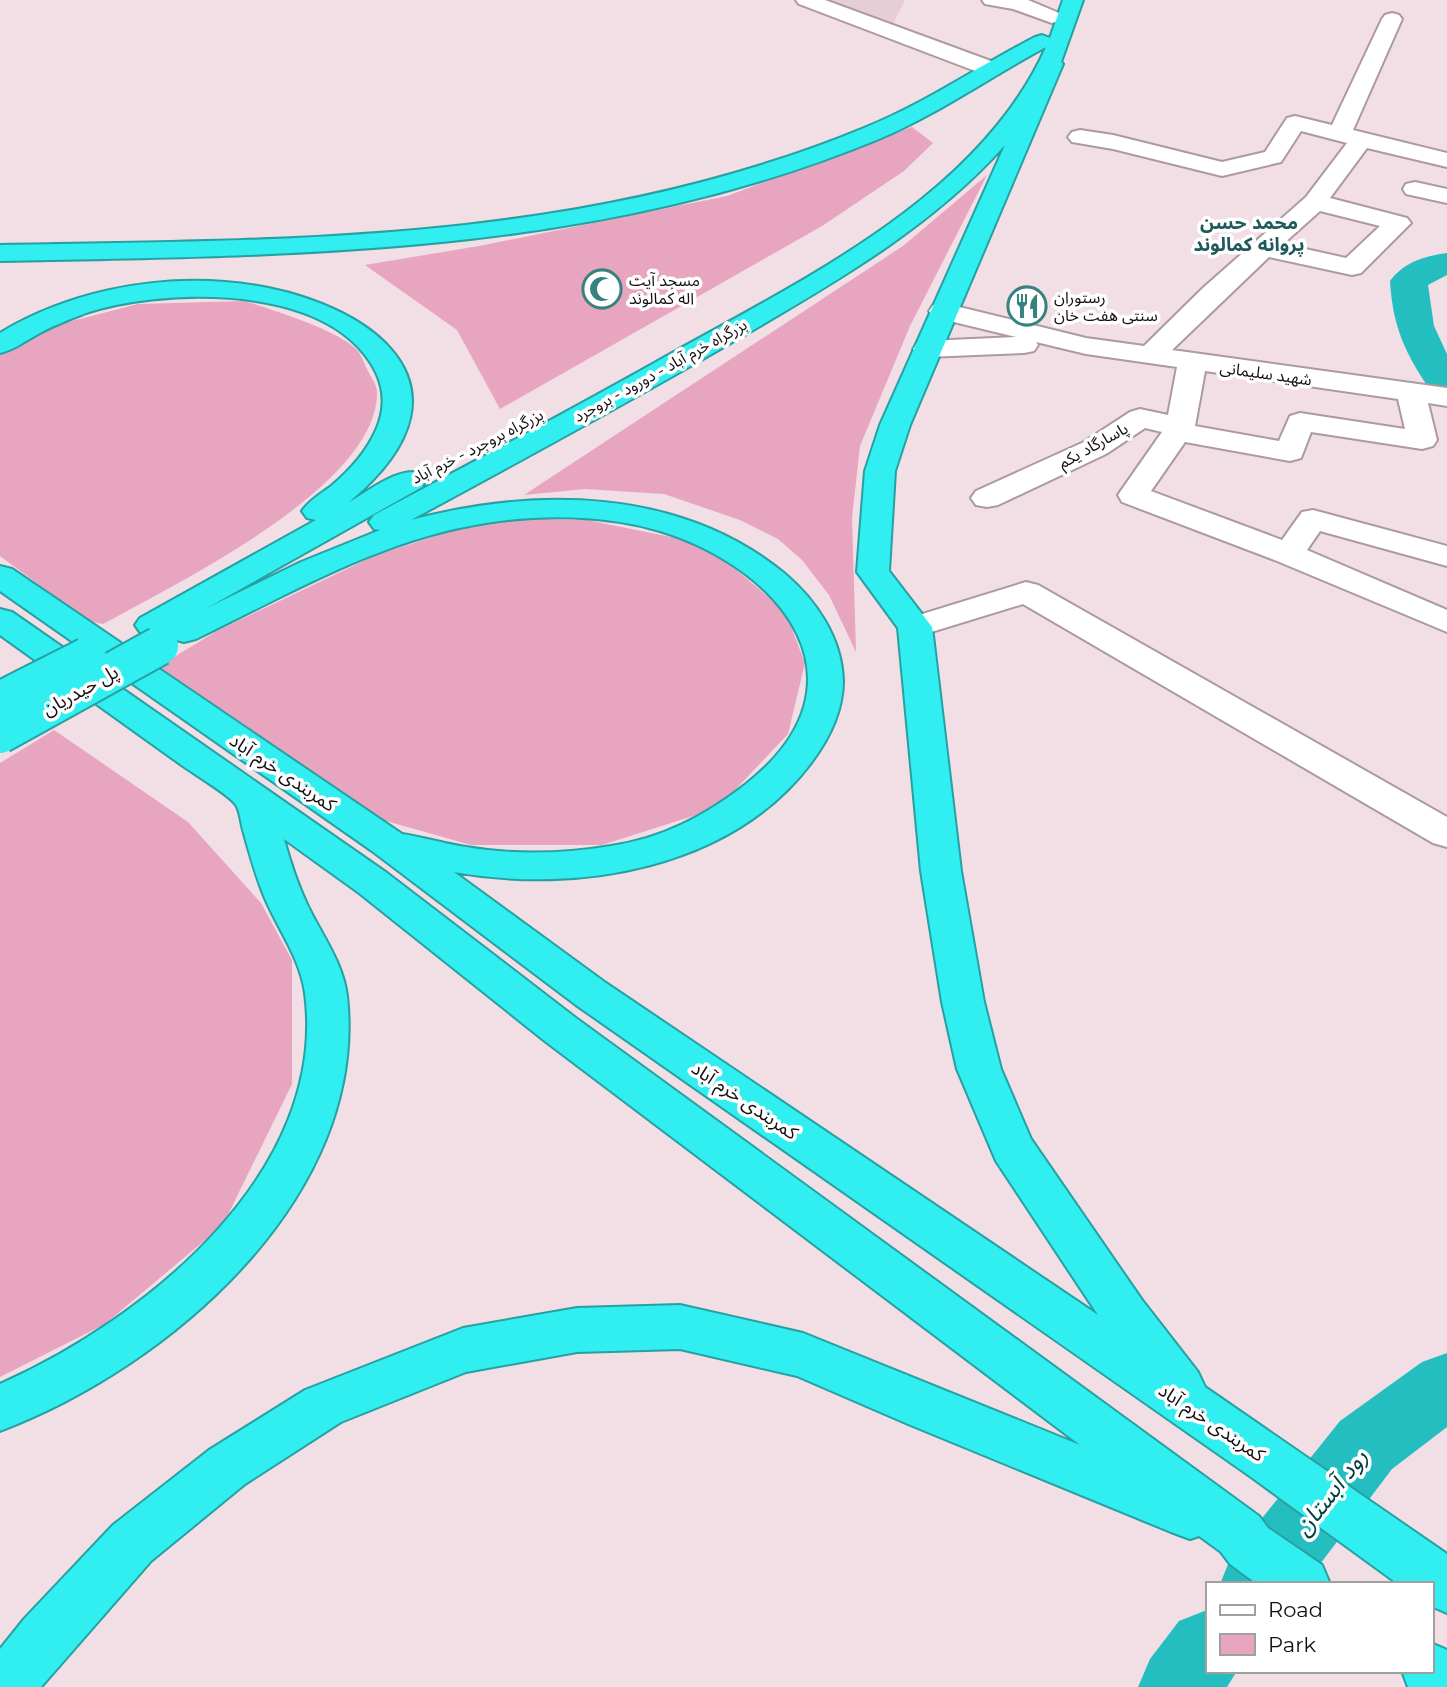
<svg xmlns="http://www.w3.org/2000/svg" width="1447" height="1687" viewBox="0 0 1447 1687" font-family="Montserrat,'Noto Sans Arabic',sans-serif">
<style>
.built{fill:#e7cdd6}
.green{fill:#e8a5bf}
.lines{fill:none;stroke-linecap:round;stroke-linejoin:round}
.river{fill:#25bec0;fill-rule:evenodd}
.minor-casing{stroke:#ac9aa0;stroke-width:4}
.highway-casing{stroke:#27a0a2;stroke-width:4}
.minor{fill:#fff;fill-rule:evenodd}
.highway{fill:#31eef0;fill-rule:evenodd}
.highway-bridge-casing{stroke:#27a0a2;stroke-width:42;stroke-linecap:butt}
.highway-bridge{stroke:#31eef0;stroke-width:38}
.labels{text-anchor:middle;stroke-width:7;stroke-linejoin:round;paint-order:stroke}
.far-poi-label{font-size:16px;fill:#150f11;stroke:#fff;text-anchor:start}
.far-street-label{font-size:16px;fill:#150f11;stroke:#fff}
.far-quarter-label{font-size:19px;font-weight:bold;fill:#1f5a5b;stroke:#fff}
.street-label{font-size:19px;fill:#150f11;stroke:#fff}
.near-water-label{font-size:24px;font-style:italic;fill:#004243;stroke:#fff}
</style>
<rect width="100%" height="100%" fill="#f2dee5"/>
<polygon class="built" points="814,0 905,0 893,24 849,14"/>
<g class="green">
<polygon points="912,127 933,143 904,171 822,226 500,409 457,330 365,265 479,246 727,196"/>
<polygon points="987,175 910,326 860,446 852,518 856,652 829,595 802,560 778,539 740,520 664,494 585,489 524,495 903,246"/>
<path d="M245,301C272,310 339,330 357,350C361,354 364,363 367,369C370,376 377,384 377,392C379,486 175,584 103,624L88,621L0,556V354L45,328L138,304Z"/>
<polygon points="544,519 587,520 681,539 727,562 785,611 805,663 788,734 718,808 602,845 471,845 372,817 149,672 217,631 374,556 448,532 495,521"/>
<polygon points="54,730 188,822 261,903 292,960 292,1084 223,1225 105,1324 0,1377 0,763"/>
</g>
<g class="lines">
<g class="river">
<path d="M1447,253V275L1428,285L1434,326L1447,354V397L1433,394C1406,355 1393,329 1390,281C1404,262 1425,256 1447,253Z"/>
<polygon points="1447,1353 1447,1427 1392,1469 1305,1584 1220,1584 1231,1557 1340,1421 1422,1362"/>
<polygon points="1207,1610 1207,1671 1237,1671 1227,1687 1138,1687 1150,1659 1179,1621"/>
</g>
<g class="minor-casing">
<g id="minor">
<polygon points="796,0 825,0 999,64 1002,69 999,74 983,74 799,4"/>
<polygon points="982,0 1028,0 1059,13 1062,17 1059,21 1052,23 1013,9 985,4"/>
<path d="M1392,13L1399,15L1402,19L1353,130L1447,153V167L1367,148L1330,198L1407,218L1411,223L1361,273L1352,275L1269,257L1172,350L1447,388V406L1428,403L1437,440L1433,446L1422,449L1311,432L1301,458L1290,461L1185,442L1151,491L1282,540L1302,512L1313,510L1447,546V566L1320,531L1307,550L1447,610V632L1277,561L1122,502L1118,495L1162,432L1145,428L1106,454L998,505L987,507L976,505L971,498L976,491L1084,442L1130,412L1140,409L1168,415L1177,367L1086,354L1036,342L1038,345L1034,351L1024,353L927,357L917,355L913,349L917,343L927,341L1016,337L933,317L929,311L933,305L943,303L1086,338L1144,346L1203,288L1306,197L1347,143L1301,131L1281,162L1222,176L1113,149L1072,142L1068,137L1072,132L1080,130L1113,135L1222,162L1265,152L1287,118L1295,116L1332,125L1382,19L1385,15ZM1320,211L1380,226L1346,258L1283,244ZM1205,371L1398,399L1405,429L1300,413L1290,416L1279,441L1195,426Z"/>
<polygon points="1415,182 1447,189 1447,203 1406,194 1403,189 1406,184"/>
<polygon points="1026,582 1038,585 1447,817 1447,847 1433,843 1023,604 915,637 903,634 898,627 903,620"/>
</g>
</g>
<g class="highway-casing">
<g id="highway">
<path d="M1063,0H1083L1061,62L1063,64L910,425L895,471L889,571L932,627L961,871L984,1002L1001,1069L1031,1139L1142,1300L1198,1372L1205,1387L1447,1554V1613L1431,1606V1584H1398L1251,1477L576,1005L372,851L0,591V566L12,569L402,834C423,837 445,844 466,847C514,855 564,854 611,846C663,838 705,816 746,784C874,683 783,569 660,531C605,515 542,514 486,523C382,539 289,594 196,639L184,642L172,639L167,632L169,630L152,635L140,632L135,625L140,618L316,520L307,518L302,511C309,501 320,494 330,487C349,471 366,453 376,430C390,399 381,372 359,348C302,285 160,289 86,313C68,320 49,327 33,337C22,343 13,350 0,353V333C66,293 149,276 225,282C357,292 496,380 349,502C371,490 397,467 422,473L426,480L422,487L207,608L301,562L380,530L374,529L369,522L374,515C473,462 573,409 672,353C805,279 981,194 1046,47C990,77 938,114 879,139C595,256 302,255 0,261V245C295,240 585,243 864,128C924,104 977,67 1035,37L1042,35L1050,38ZM1005,145L880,425L865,471L857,572L898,628L921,871L942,1002L957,1069L996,1161L1098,1315L606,983L454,872C578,894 731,869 811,763C829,739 843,711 843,681C842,638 816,600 784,573C680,488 536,487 411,520C520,461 629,402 736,340C832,284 931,228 1005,145Z"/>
<path d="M0,609L12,612L387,873L576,1018L1259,1516L1268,1528L1322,1565L1330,1584H1257L1230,1564L1221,1552L1199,1536L1190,1539L1171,1532L908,1424L797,1376L680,1349L577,1352L466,1372L341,1422L245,1484L151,1561L41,1687H0V1649L24,1619L113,1525L209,1450L305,1390L463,1328L577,1308L680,1305L803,1333L1080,1445L546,1042L359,893L284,839C290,861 297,883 307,904C321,934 343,962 347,996C369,1196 169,1367 0,1431V1384C146,1319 329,1172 305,993C300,957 277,928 264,896C255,874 249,852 243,830C241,823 240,811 236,805C230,795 192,773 180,764C120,721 60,678 0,635Z"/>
<polygon points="1431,1643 1447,1650 1447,1687 1408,1687 1402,1671 1431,1671"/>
</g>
</g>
<use href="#minor" class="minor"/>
<use href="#highway" class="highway"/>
<g class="highway-bridge-casing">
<g id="highway-bridge">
<polyline points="0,701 87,657"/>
<polyline points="0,734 159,646"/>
</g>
</g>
<use href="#highway-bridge" class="highway-bridge"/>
</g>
<defs>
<g id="mosque-ring" transform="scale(2.0125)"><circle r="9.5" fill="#fff" stroke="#388181" stroke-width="1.5"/><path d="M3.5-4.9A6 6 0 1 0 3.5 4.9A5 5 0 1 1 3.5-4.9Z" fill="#388181"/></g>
<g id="restaurant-ring" transform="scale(2.0125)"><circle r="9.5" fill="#fff" stroke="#388181" stroke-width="1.5"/><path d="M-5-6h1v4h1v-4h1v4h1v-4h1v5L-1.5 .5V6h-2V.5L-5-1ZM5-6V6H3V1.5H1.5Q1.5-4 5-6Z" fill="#388181"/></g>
</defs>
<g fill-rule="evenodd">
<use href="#mosque-ring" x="602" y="289"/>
<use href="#restaurant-ring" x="1027" y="306"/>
</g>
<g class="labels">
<g class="far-poi-label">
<text x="629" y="286">مسجد آیت<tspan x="629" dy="18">اله کمالوند</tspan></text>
<text x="1054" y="303">رستوران<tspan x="1054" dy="18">سنتی هفت خان</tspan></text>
</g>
<g class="far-street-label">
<text transform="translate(660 370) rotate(-29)" y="6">بزرگراه خرم آباد - دورود - بروجرد</text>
<text transform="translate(1266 373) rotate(8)" y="6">شهید سلیمانی</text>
<text transform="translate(1093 445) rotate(-29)" y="6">پاسارگاد یکم</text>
<text transform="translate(477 446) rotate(-27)" y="6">بزرگراه بروجرد - خرم آباد</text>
</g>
<g class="far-quarter-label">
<text x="1249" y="229">محمد حسن<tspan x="1249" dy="22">پروانه کمالوند</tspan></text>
</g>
<g class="street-label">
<text transform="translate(80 690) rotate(-29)" y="7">پل حیدریان</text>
<text transform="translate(283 772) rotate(34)" y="7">کمربندی خرم آباد</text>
<text transform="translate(745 1100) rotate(34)" y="7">کمربندی خرم آباد</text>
<text transform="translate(1212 1422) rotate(34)" y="7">کمربندی خرم آباد</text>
</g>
<g class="near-water-label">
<text transform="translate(1331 1492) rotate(-52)" y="8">رود آبستان</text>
</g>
</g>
<rect x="1206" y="1582" width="228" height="91" fill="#ffffff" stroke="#a19fa0" stroke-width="2"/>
<rect x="1220" y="1605" width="35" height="10" fill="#ffffff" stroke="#a19fa0" stroke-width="2"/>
<text x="1268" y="1617" font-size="21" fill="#150f11">Road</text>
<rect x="1220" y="1634" width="35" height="21" fill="#e8a5bf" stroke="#a19fa0" stroke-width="2"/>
<text x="1268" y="1652" font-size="21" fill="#150f11">Park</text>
</svg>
